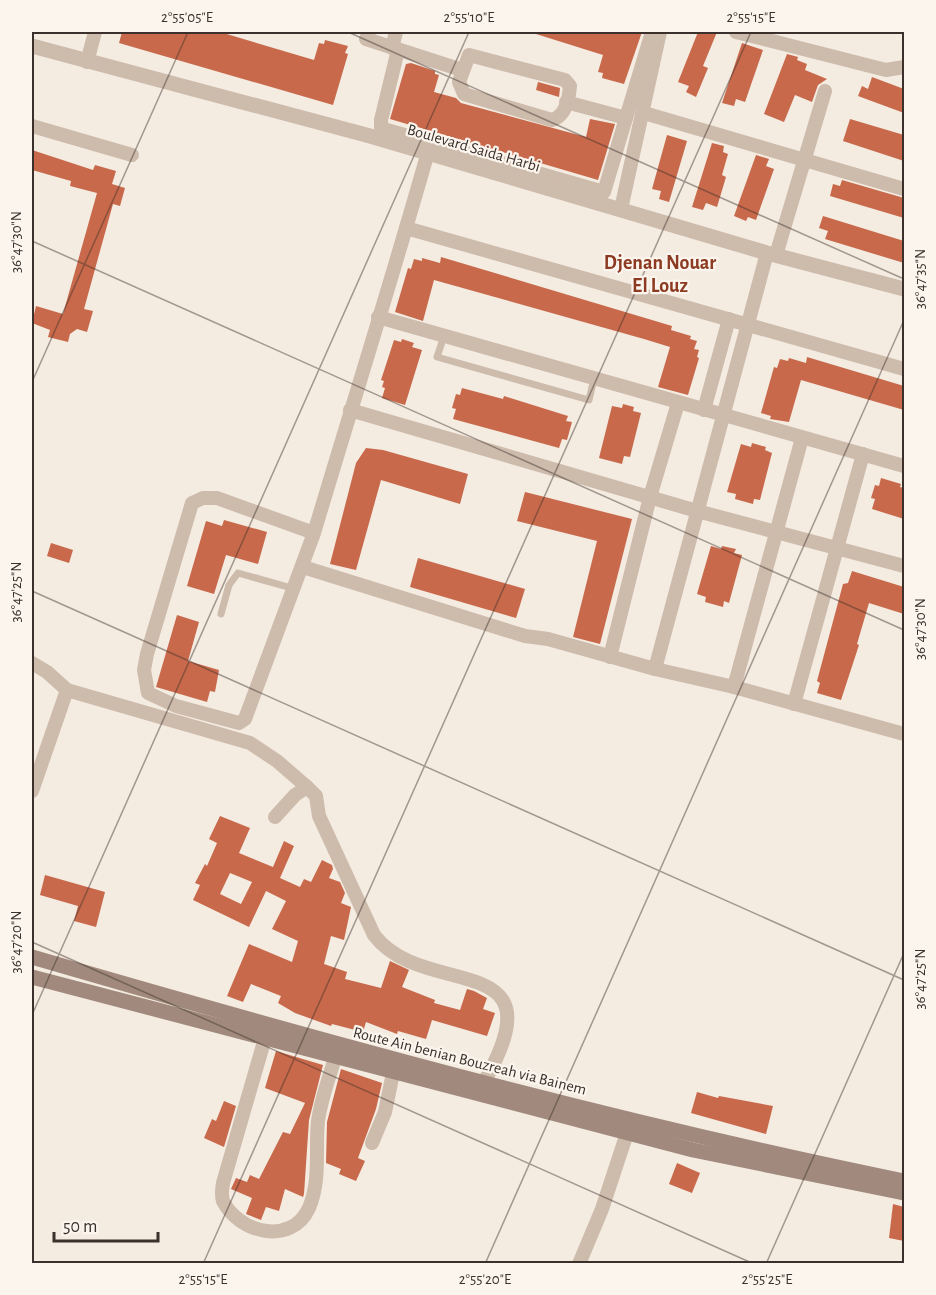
<svg xmlns="http://www.w3.org/2000/svg" width="936" height="1295" viewBox="0 0 936 1295" font-family="'Alegreya Sans',sans-serif">
<style>
.building{fill:#c8694b;fill-rule:evenodd}
.lines{fill:none;stroke-linecap:round;stroke-linejoin:round}
.service{stroke:#cdbbac;stroke-width:7}
.minor{stroke:#cdbbac;stroke-width:14}
.tertiary{stroke:#cdbbac;stroke-width:15}
.secondary{stroke:#a18a7d;stroke-width:15}
.ticks{fill:none;stroke:#3b302b;stroke-width:1.5;stroke-opacity:0.45}
.labels{text-anchor:middle;stroke-width:4.5;stroke-linejoin:round;paint-order:stroke}
.street-label{font-size:16px;fill:#3b302b;stroke:#fbf5ee}
.quarter-label{font-size:20px;font-weight:bold;fill:#8c3b22;stroke:#fbf5ee}
.neatline{fill:none;stroke:#3b302b;stroke-width:2}
.ticks-label{font-size:15px;text-anchor:middle;fill:#3b302b}
</style>
<rect width="100%" height="100%" fill="#f4ebe1"/>
<g class="building">
<polygon points="122,32 166,32 176,34 177,32 220,32 314,60 319,43 324,44 325,40 348,46 345,53 348,54 333,105 119,43"/>
<polygon points="537,32 642,32 624,84 602,78 603,73 598,72 603,55 536,34"/>
<polygon points="698,32 717,32 703,66 708,68 696,97 686,92 689,86 678,82"/>
<polygon points="742,43 763,50 745,102 736,99 734,106 722,103"/>
<polygon points="787,54 798,57 797,60 807,64 805,70 827,79 818,85 812,102 795,95 784,122 764,114"/>
<polygon points="411,63 435,71 435,74 439,75 434,92 456,98 461,103 586,137 590,119 615,124 598,180 390,119 406,64"/>
<polygon points="872,77 904,89 904,113 858,96 862,86 868,89"/>
<polygon points="538,82 560,88 559,97 536,90"/>
<polygon points="850,119 904,135 904,161 843,141"/>
<polygon points="667,135 687,141 669,202 659,199 661,191 652,189"/>
<polygon points="712,143 724,146 723,152 728,154 722,175 726,177 717,207 706,203 703,210 692,207"/>
<polygon points="32,150 93,170 95,165 116,171 112,184 125,188 120,206 113,204 84,309 93,311 87,332 77,329 70,334 68,342 48,337 50,330 32,323 36,306 63,314 97,193 70,186 71,181 32,170"/>
<polygon points="756,155 769,159 766,166 774,169 756,220 748,217 746,221 734,216"/>
<polygon points="842,180 904,198 904,218 830,196 833,184 840,186"/>
<polygon points="823,216 904,241 904,263 825,239 828,231 819,228"/>
<polygon points="441,257 672,326 671,330 691,336 690,339 697,341 694,349 699,350 697,357 699,358 688,395 658,387 670,347 644,339 434,280 423,321 395,312 408,268 411,269 414,259 422,261 422,258 440,263"/>
<polygon points="402,339 414,343 412,347 422,350 405,405 382,398 385,388 382,387 384,381 381,380 394,340 401,342"/>
<polygon points="807,357 904,386 904,410 801,380 789,422 770,419 771,416 761,413 774,367 777,368 780,359 788,361 789,358 806,363"/>
<polygon points="462,388 503,399 504,396 568,416 566,421 572,422 567,440 562,439 559,448 453,419 456,409 452,408 456,394 460,395"/>
<polygon points="623,404 634,407 633,411 641,413 630,457 624,456 622,464 599,458 612,406 622,408"/>
<polygon points="752,443 766,447 765,450 772,453 760,500 754,499 753,504 735,499 736,494 727,492 741,444 751,447"/>
<polygon points="366,448 383,450 468,474 460,504 381,480 356,570 330,564 356,463"/>
<polygon points="881,478 901,484 900,487 904,488 904,519 872,509 875,499 871,498 875,485 879,486"/>
<polygon points="525,492 632,519 600,644 573,637 597,541 517,521"/>
<polygon points="224,520 267,532 258,564 226,555 214,594 187,586 206,521 222,526"/>
<polygon points="51,543 73,550 69,563 47,556"/>
<polygon points="711,546 721,549 722,546 736,549 734,553 742,555 729,603 724,601 723,607 705,602 706,597 697,594"/>
<polygon points="418,558 525,589 516,618 410,587"/>
<polygon points="852,571 904,587 904,614 869,603 857,644 859,645 841,700 817,693 820,683 817,681 843,584 848,583"/>
<polygon points="177,615 199,622 188,661 219,670 215,692 210,691 207,702 156,687"/>
<path d="M220,816L250,828L239,853L273,867L284,841L294,846L280,878L300,887L304,879L311,882L322,860L332,865L333,869L329,878L340,882L345,893L341,903L351,907L344,940L331,936L324,964L347,972L345,979L381,988L390,961L409,970L402,987L435,1000L434,1003L460,1010L467,989L474,991L487,998L483,1009L495,1013L487,1036L432,1020L426,1039L398,1031L397,1034L366,1022L363,1032L332,1024L331,1026L295,1013L278,1003L281,996L251,984L243,1002L227,996L249,944L292,962L298,941L272,929L286,901L266,891L249,927L193,900L200,885L195,883L205,864L207,866L217,843L209,839ZM230,873L252,882L241,904L220,894Z"/>
<polygon points="45,875 105,892 96,927 74,921 78,906 40,895"/>
<polygon points="276,1051 323,1065 309,1120 304,1194 303,1197 285,1189 279,1211 266,1207 261,1220 246,1214 252,1198 231,1189 236,1178 247,1182 250,1175 259,1179 283,1132 290,1134 305,1103 265,1088"/>
<polygon points="341,1069 382,1083 376,1109 358,1158 365,1161 356,1181 339,1174 341,1169 326,1163 327,1122"/>
<polygon points="697,1092 718,1098 719,1096 773,1106 766,1134 691,1113"/>
<polygon points="224,1101 236,1106 224,1147 204,1138 212,1119 216,1121"/>
<polygon points="677,1163 700,1173 692,1193 669,1184"/>
<polygon points="893,1204 904,1207 904,1241 889,1238"/>
</g>
<g class="lines">
<g class="service">
<polyline points="444,336 437,357 589,400 594,379"/>
<polyline points="221,614 229,585 238,573 295,589"/>
</g>
<g class="minor">
<polyline points="369,32 366,39 462,70"/>
<polyline points="736,32 886,70 904,67"/>
<polyline points="392,48 396,32"/>
<polyline points="398,50 381,120 381,127 387,130 604,192 626,118"/>
<path d="M469,55L565,80L570,86C569,99 566,116 552,120L464,94L459,82Z"/>
<polyline points="87,62 95,32"/>
<polyline points="566,102 626,118 652,32"/>
<polyline points="644,113 904,189"/>
<polyline points="32,126 132,155"/>
<polyline points="621,209 660,32"/>
<polyline points="406,228 904,369"/>
<polyline points="776,255 825,91"/>
<polyline points="378,317 904,466"/>
<polyline points="350,410 697,511 904,566"/>
<polyline points="704,410 729,319"/>
<path d="M314,533L217,498H203L192,503L147,654L144,670L148,693L176,706L239,723L245,719L314,533C352,406 392,279 428,152"/>
<polyline points="303,567 525,636 548,639 655,669 767,253"/>
<polyline points="610,657 650,497 678,403"/>
<polyline points="32,663 47,672 67,690 32,791"/>
<polyline points="655,669 734,687 904,734"/>
<polyline points="734,687 802,438"/>
<polyline points="67,690 250,743 277,761 307,787"/>
<polyline points="794,704 863,454"/>
<path d="M275,817L295,795L307,787L316,796L319,816L374,935C424,1001 562,946 484,1082"/>
<path d="M268,1028L223,1183C222,1189 221,1195 223,1201C238,1232 291,1247 309,1208C321,1180 315,1149 318,1121C321,1099 329,1078 335,1058"/>
<polyline points="372,1143 385,1112 393,1073"/>
<polyline points="579,1264 602,1209 630,1124"/>
</g>
<polyline class="tertiary" points="32,46 370,136 767,253 904,289"/>
<g class="secondary">
<path d="M32,957C320,1041 610,1121 904,1181"/>
<polyline points="32,977 693,1150 904,1193"/>
</g>
</g>
<path class="ticks" d="M348,32L904,279M32,241L904,630M32,382L188,32M32,591L904,980M32,942L754,1264M32,1015L469,32M203,1264L751,32M485,1264L904,320M766,1264L904,953"/>
<g class="labels">
<g class="street-label">
<text transform="translate(474 147) rotate(16)" y="6">Boulevard Saida Harbi</text>
<text transform="translate(470 1060) rotate(14)" y="6">Route Ain benian Bouzreah via Bainem</text>
</g>
<g class="quarter-label">
<text x="660" y="269">Djenan Nouar<tspan x="660" dy="23">El Louz</tspan></text>
</g>
</g>
<rect width="936" height="1295" fill="none" stroke="#fbf5ee" stroke-width="66"/>
<path d="M54 1232v9h104v-9" fill="none" stroke="#3b302b" stroke-width="3"/>
<text x="63" y="1232" font-size="18" fill="#3b302b" stroke="#fbf5ee" stroke-width="4.5" paint-order="stroke">50 m</text>
<rect x="33" y="33" width="870" height="1229" class="neatline"/>
<g class="ticks-label">
<text x="187" y="22">2°55'05"E</text>
<text x="469" y="22">2°55'10"E</text>
<text x="751" y="22">2°55'15"E</text>
<text transform="translate(16 242) rotate(-90)" y="5">36°47'30"N</text>
<text transform="translate(920 279) rotate(-90)" y="5">36°47'35"N</text>
<text transform="translate(16 592) rotate(-90)" y="5">36°47'25"N</text>
<text transform="translate(920 629) rotate(-90)" y="5">36°47'30"N</text>
<text transform="translate(16 942) rotate(-90)" y="5">36°47'20"N</text>
<text transform="translate(920 979) rotate(-90)" y="5">36°47'25"N</text>
<text x="203" y="1284">2°55'15"E</text>
<text x="485" y="1284">2°55'20"E</text>
<text x="767" y="1284">2°55'25"E</text>
</g>
</svg>
